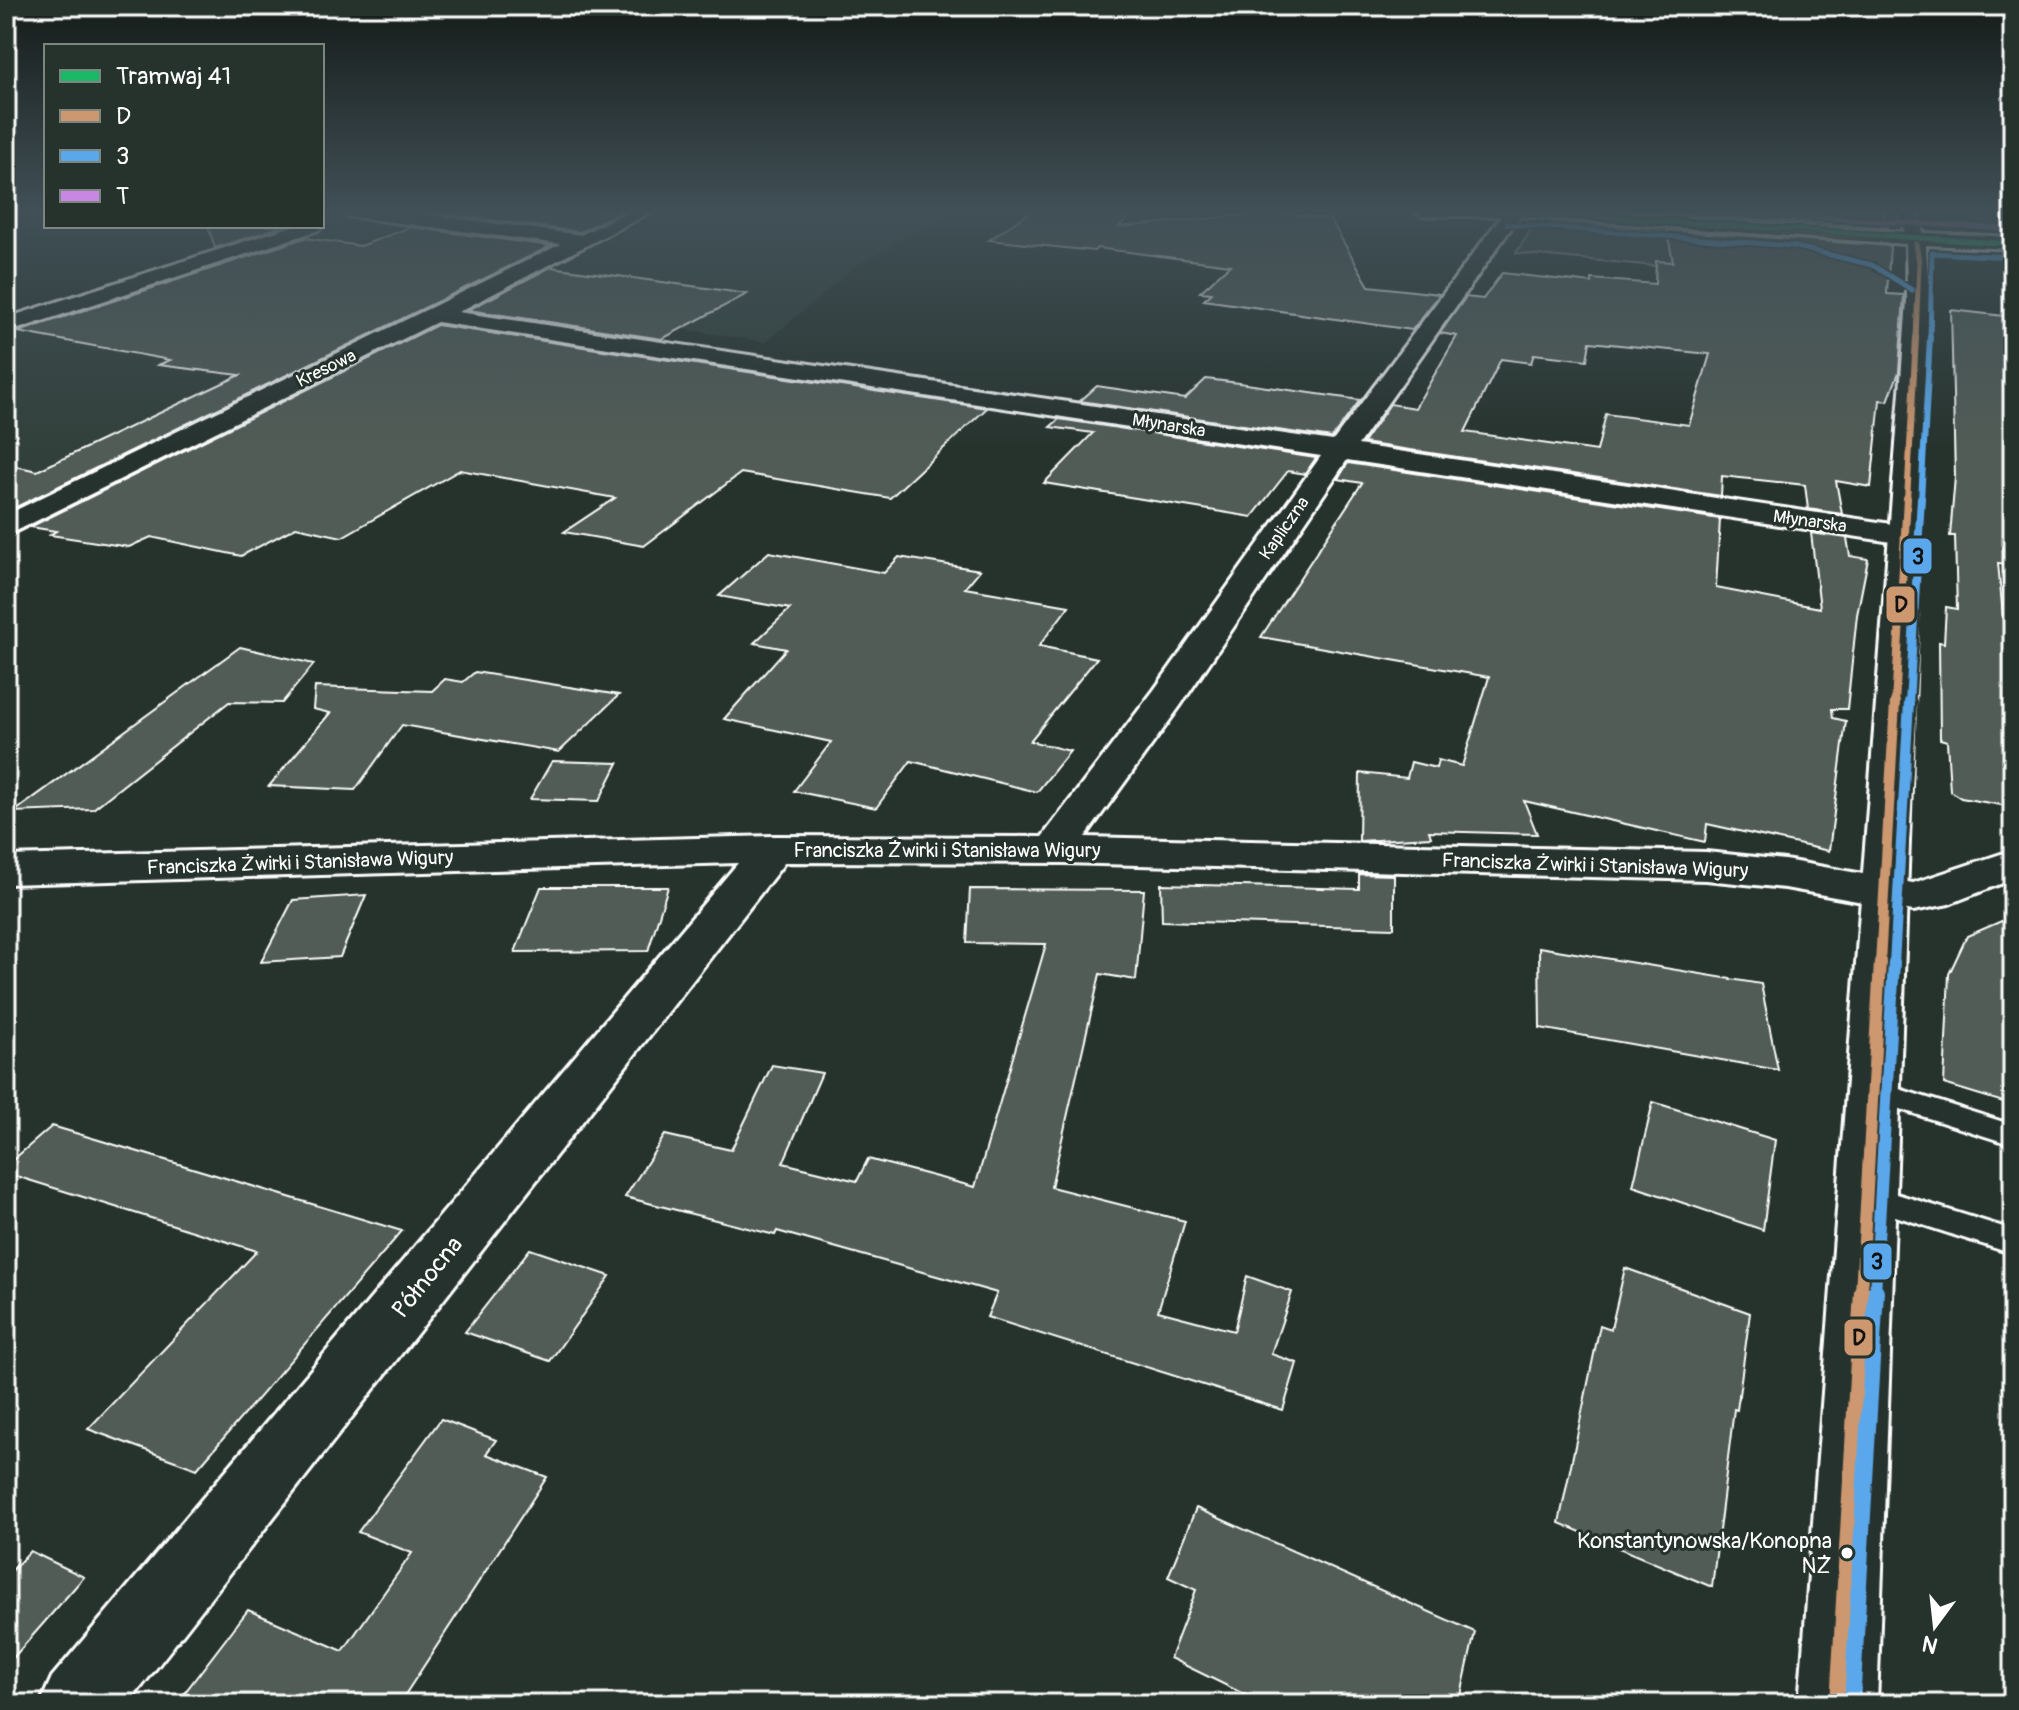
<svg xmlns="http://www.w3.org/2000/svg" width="2019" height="1710" viewBox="0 0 2019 1710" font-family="Pangolin,sans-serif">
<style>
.built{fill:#333f3a}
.green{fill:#3e4944;stroke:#9ea4a2;stroke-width:2}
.building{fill:#515c57;stroke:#fff;stroke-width:2;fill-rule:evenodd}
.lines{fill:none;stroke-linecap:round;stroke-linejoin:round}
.lane-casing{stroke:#fff;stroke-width:6}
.street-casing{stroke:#fff;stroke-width:6}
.secondary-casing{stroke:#fff;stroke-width:6}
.lane{fill:#26332d;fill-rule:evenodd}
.street{fill:#26332d;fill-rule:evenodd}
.secondary{fill:#26332d;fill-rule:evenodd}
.bus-1-far5-casing{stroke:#26332d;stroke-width:8}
.bus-1-far4-casing{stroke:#26332d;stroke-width:10}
.bus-1-far3-casing{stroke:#26332d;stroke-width:13}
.bus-1-far2-casing{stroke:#26332d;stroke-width:16}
.bus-1-far1-casing{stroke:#26332d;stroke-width:18}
.bus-1-casing{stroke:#26332d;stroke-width:22}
.bus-2-far5-casing{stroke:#26332d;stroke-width:8}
.bus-2-far4-casing{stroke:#26332d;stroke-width:10}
.bus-2-far3-casing{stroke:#26332d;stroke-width:13}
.bus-2-far2-casing{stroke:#26332d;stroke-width:16}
.bus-2-far1-casing{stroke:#26332d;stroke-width:18}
.bus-2-casing{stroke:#26332d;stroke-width:22}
.bus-3-casing{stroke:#26332d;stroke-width:8}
.bus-1-far5{stroke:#cd976f;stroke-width:5}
.bus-1-far4{stroke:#cd976f;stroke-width:6}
.bus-1-far3{stroke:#cd976f;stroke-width:8}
.bus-1-far2{stroke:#cd976f;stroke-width:10}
.bus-1-far1{stroke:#cd976f;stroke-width:12}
.bus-1{stroke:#cd976f;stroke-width:16}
.bus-2-far5{stroke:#5aa8eb;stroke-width:5}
.bus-2-far4{stroke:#5aa8eb;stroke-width:6}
.bus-2-far3{stroke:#5aa8eb;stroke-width:8}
.bus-2-far2{stroke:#5aa8eb;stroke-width:10}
.bus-2-far1{stroke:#5aa8eb;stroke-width:12}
.bus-2{stroke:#5aa8eb;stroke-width:16}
.bus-3{stroke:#c787e3;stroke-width:5}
.tram-1-casing{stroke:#26332d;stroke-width:8}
.tram-1{stroke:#1ab867;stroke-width:5}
.bus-dot{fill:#fff;stroke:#26332d;stroke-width:3}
.labels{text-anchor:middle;stroke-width:6;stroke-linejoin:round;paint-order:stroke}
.far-street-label{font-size:18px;fill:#fff;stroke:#26332d}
.street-label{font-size:20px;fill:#fff;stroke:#26332d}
.near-bus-label{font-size:22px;fill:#fff;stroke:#26332d;text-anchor:end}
.near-street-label{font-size:24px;fill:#fff;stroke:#26332d}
.line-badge{stroke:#26332d;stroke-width:3}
.pale-badge-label{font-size:22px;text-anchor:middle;font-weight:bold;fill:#111}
</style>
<rect width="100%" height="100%" fill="#26332d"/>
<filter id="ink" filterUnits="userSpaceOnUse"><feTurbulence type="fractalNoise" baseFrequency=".0125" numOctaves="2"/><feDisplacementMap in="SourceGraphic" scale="16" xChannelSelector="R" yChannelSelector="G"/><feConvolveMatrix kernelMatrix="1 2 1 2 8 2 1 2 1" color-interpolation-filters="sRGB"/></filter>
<g filter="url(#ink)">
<g class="built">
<polygon points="670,210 953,210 856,266 766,342 482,299"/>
<polygon points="357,218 563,243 6,510 6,332"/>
</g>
<polygon class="green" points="1558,223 1712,235 1688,269 1516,253 1534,225"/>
<g class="building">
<polygon points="455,210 624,210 580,232 445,214"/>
<polygon points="1033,210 1137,210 1119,227 1245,215 1255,210 1330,219 1369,286 1440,294 1412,330 1204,300 1212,293 1200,292 1230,265 1097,248 1094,251 989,240"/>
<polygon points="1663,210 1884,210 1888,228 1663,213"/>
<polygon points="208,226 283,226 215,248"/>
<polygon points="410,227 551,246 6,512 6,464 37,471 240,375 158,365 170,360 18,332 305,238 361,246"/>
<path d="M1667,230L1890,246L1887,294L1904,295L1899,372L1888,401L1880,400L1871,487L1836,481L1842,514L1808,509L1805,485L1722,476L1721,496L1363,443L1390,404L1415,408L1457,336L1440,333L1466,297L1483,299L1502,273L1592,283V279L1655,284L1656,261L1673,262ZM1590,342L1710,354L1689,425L1606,414L1597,451L1465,432L1501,359L1531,363L1534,354L1587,360Z"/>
<polygon points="551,267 714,289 747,294 662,339 468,310"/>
<polygon points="1951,310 2013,317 2013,565 1998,563 2013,721 2013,807 1961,798 1950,791 1947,741 1940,739 1939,642 1944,643 1946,607 1957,609 1955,536 1950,536 1955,477"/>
<polygon points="437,325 987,408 890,498 741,473 644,546 564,532 615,498 460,470 342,537 296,527 241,556 151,537 129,547 50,535 56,531 30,527"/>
<polygon points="1206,379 1239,383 1360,400 1332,438 1080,401 1097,386 1185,399"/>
<polygon points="1059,419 1316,458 1305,474 1288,471 1252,517 1044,483 1093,433 1050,427"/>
<polygon points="1348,463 1720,519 1716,588 1820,608 1811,533 1847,538 1850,556 1868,559 1857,615 1847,709 1832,709 1833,718 1846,721 1829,851 1707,824 1705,842 1524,801 1537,834 1429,831 1431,837 1359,841 1360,773 1407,778 1411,762 1436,768 1438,760 1462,766 1489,677 1261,637 1362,483 1338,479"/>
<polygon points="769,552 884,573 899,557 980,570 965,588 1069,606 1039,646 1097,658 1030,741 1070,751 1037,792 911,761 876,808 794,791 831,742 724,719 786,649 754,643 790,609 719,596"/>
<polygon points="240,647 314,664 282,703 229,702 93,809 14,812"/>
<polygon points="475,672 619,695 559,752 402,725 355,790 269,786 330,713 313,709 315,687 432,691 445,679 463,682"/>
<polygon points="552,761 618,763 599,801 530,799"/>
<polygon points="1359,874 1394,875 1394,928 1162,921 1161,884 1359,889"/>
<polygon points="541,887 668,887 648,951 515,952"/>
<polygon points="970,889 1144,890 1136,980 1100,974 1051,1187 1185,1221 1158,1311 1234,1331 1247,1276 1292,1292 1271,1354 1297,1363 1283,1410 987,1317 997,1293 777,1231 775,1235 625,1197 665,1135 731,1150 772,1065 822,1073 783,1163 857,1181 868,1159 975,1187 1046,944 967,943"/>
<polygon points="366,895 340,957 261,962 293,900"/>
<polygon points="2013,916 2013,1105 1944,1084 1949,974 1967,936"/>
<polygon points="1539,947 1761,984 1778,1070 1540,1028"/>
<polygon points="1653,1102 1775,1140 1763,1230 1633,1186"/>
<polygon points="52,1126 402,1231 197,1469 88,1429 257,1251 6,1173 6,1166"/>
<polygon points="530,1249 610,1276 550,1361 465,1332"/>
<polygon points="1625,1268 1750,1313 1737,1410 1734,1409 1712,1587 1559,1523 1600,1325 1611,1329"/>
<polygon points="441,1419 496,1440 486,1454 547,1477 399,1704 176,1704 248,1610 343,1651 412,1553 358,1532"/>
<polygon points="1196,1508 1475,1632 1459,1704 1264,1704 1170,1658 1196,1590 1168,1577"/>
<polygon points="30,1551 84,1577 6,1666 6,1577"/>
</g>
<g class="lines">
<g class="lane-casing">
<g id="lane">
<polygon points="1874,1081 2013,1125 2013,1145 1865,1098 1861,1091 1865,1084"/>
<polygon points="1868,1185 2013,1230 2013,1254 1858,1204 1854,1196 1858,1188"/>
</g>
</g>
<g class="street-casing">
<g id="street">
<polygon points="338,210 393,210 581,235 631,210 655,210 458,312 1333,441 1506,210 1524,210 1358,445 1905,526 1916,528 1921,535 1916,542 1905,544 1347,460 1180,706 1085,837 1706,852 1785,860 1913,883 2013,850 2013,879 1949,904 1913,911 1785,888 1706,880 1062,863 785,862 128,1704 40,1704 52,1677 738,863 6,884 6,856 773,836 1042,837 1154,690 1321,456 437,322 6,536 6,515 561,244 347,216"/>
<polygon points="1898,210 1916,210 1925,238 1922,242 1908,242"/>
<polygon points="293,226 322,226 319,230 6,333 6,318"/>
</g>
</g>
<g class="secondary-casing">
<polygon id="secondary" points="1413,210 1588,210 1819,228 2013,237 2013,249 1926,245 1929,301 1877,1704 1799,1704 1907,301 1906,244 1517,216 1422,216"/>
</g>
<use href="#lane" class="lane"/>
<use href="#street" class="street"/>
<use href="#secondary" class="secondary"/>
<g class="bus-1-far5-casing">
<g id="bus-1-far5">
<polyline points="1512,210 1819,234 2013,243"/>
<polyline points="1915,238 1919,262 1916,339"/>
</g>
</g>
<g class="bus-1-far4-casing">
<polyline id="bus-1-far4" points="1907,500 1916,337"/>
</g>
<g class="bus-1-far3-casing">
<polyline id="bus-1-far3" points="1895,704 1907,498"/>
</g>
<g class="bus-1-far2-casing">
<polyline id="bus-1-far2" points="1880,964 1895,702"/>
</g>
<g class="bus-1-far1-casing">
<polyline id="bus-1-far1" points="1861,1293 1880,962"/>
</g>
<g class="bus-1-casing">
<polyline id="bus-1" points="1838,1704 1862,1291"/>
</g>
<g class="bus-2-far5-casing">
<g id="bus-2-far5">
<polyline points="1507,224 1793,246 1872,265 1912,290"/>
<polyline points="1930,339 1932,253 2012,257"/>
</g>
</g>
<g class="bus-2-far4-casing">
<polyline id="bus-2-far4" points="1921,500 1930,337"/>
</g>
<g class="bus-2-far3-casing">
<polyline id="bus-2-far3" points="1909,704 1921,498"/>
</g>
<g class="bus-2-far2-casing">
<polyline id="bus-2-far2" points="1894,964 1909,702"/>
</g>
<g class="bus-2-far1-casing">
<polyline id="bus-2-far1" points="1875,1293 1894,962"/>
</g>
<g class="bus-2-casing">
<polyline id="bus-2" points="1852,1704 1876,1291"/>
</g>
<g class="bus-3-casing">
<polyline id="bus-3" points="1694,210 2013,229"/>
</g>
<use href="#bus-1-far5" class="bus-1-far5"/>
<use href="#bus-1-far4" class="bus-1-far4"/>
<use href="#bus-1-far3" class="bus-1-far3"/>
<use href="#bus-1-far2" class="bus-1-far2"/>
<use href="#bus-1-far1" class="bus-1-far1"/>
<use href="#bus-1" class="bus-1"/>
<use href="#bus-2-far5" class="bus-2-far5"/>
<use href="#bus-2-far4" class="bus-2-far4"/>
<use href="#bus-2-far3" class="bus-2-far3"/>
<use href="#bus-2-far2" class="bus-2-far2"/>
<use href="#bus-2-far1" class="bus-2-far1"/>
<use href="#bus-2" class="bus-2"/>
<use href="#bus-3" class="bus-3"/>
<g class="tram-1-casing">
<polyline id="tram-1" points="1491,210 2013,244"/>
</g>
<use href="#tram-1" class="tram-1"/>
</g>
</g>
<linearGradient id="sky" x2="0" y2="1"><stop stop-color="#151c19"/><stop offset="0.47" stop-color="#415057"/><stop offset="1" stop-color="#415057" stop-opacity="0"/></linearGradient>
<rect width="2019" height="450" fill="url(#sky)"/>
<circle class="bus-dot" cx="1847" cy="1553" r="7"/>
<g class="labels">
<g class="far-street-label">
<text transform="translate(326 368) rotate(-26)" y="6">Kresowa</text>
<text transform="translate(1169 425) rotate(9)" y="6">Młynarska</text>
<text transform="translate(1810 521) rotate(8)" y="6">Młynarska</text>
<text transform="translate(1284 528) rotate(-55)" y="6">Kapliczna</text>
</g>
<g class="street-label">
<text x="947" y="857">Franciszka Żwirki i Stanisława Wigury</text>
<text transform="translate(300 862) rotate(-2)" y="7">Franciszka Żwirki i Stanisława Wigury</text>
<text transform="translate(1595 865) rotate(2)" y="7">Franciszka Żwirki i Stanisława Wigury</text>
</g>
<g class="near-bus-label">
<text x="1832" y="1548">Konstantynowska/Konopna<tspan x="1832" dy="25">NŻ</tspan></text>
</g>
<g class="near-street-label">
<text transform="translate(427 1277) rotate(-51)" y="8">Północna</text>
</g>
</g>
<g class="line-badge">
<rect x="1902" y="537" width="31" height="38" rx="8" fill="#5aa8eb"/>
<rect x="1885" y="585" width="31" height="39" rx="8" fill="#cd976f"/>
<rect x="1862" y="1242" width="31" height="39" rx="8" fill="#5aa8eb"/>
<rect x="1843" y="1318" width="31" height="39" rx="8" fill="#cd976f"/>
</g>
<g class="pale-badge-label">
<text x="1918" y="564">3</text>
<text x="1901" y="612">D</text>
<text x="1877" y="1269">3</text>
<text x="1859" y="1345">D</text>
</g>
<rect width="2019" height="1710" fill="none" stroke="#26332d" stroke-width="32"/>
<rect x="16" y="16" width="1987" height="1678" fill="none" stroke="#fff" stroke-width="3" filter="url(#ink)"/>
<rect x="44" y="44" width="280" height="184" fill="#26332d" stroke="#7d8581" stroke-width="2"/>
<rect x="60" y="70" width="40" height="12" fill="#1ab867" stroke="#7d8581" stroke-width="2"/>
<text x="116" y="84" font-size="24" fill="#ffffff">Tramwaj 41</text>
<rect x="60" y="110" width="40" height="12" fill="#cd976f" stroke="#7d8581" stroke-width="2"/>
<text x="116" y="124" font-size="24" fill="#ffffff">D</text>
<rect x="60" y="150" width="40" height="12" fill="#5aa8eb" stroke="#7d8581" stroke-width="2"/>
<text x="116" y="164" font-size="24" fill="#ffffff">3</text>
<rect x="60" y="190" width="40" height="12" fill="#c787e3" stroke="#7d8581" stroke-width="2"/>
<text x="116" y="204" font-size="24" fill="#ffffff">T</text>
<g transform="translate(1935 1626) rotate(195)" stroke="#26332d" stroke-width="6" paint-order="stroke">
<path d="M0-6L14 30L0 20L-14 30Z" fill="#ffffff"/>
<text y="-12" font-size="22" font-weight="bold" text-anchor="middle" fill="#ffffff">N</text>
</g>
</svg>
